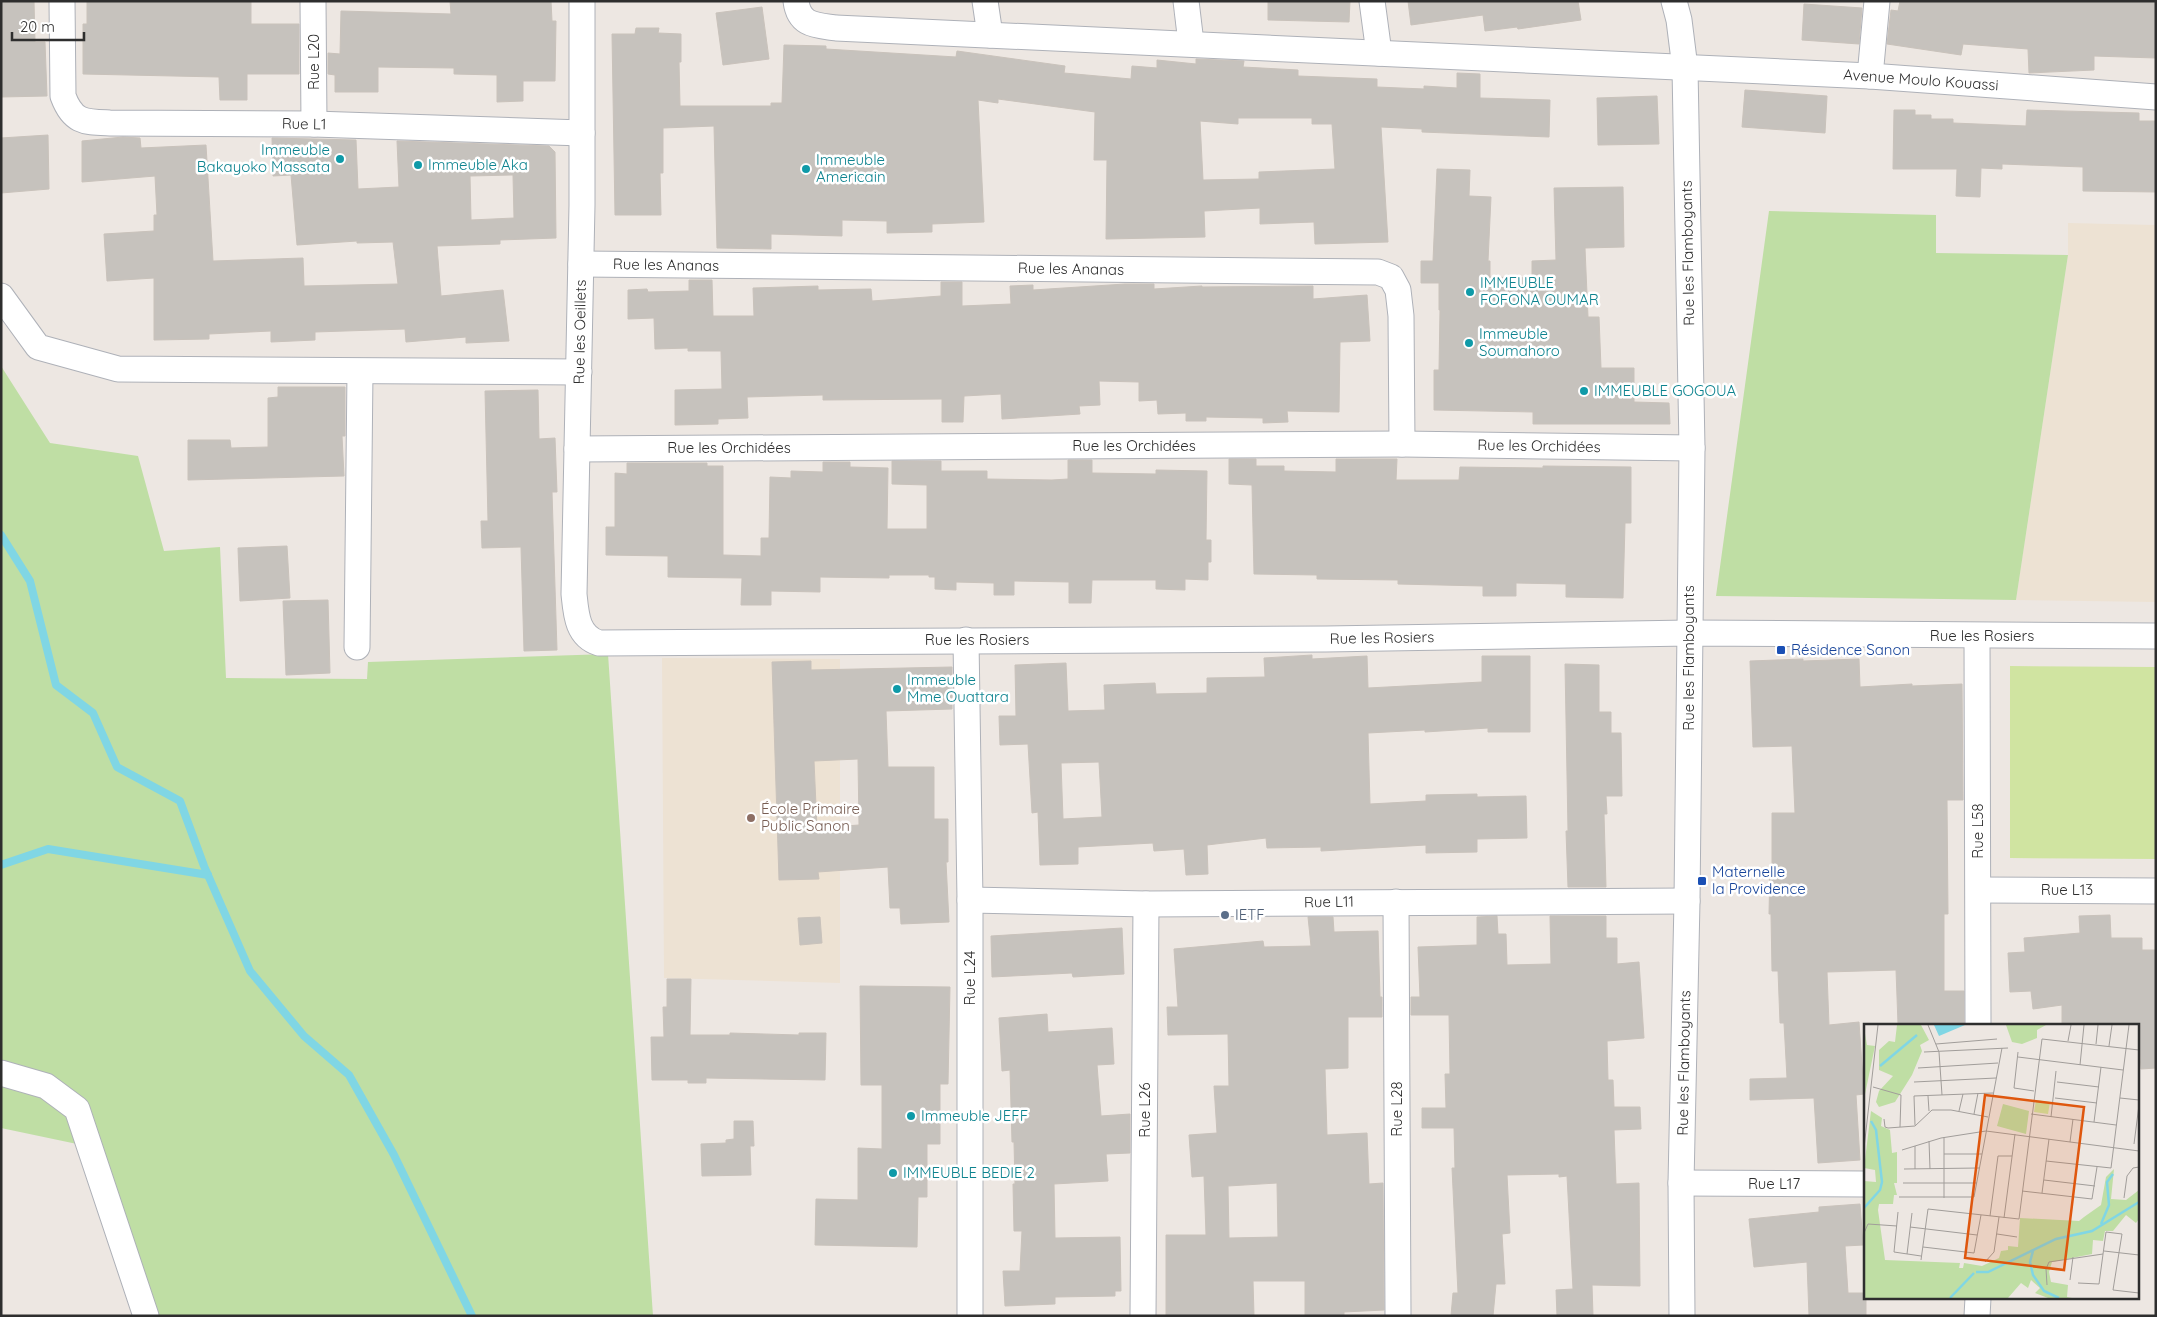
<svg xmlns="http://www.w3.org/2000/svg" width="2157" height="1317" viewBox="0 0 2157 1317" font-family="Quicksand,sans-serif">
<style>
.education{fill:#ede2d3}
.green{fill:#bfdea4}
.pitch{fill:#d0e4a1}
.lines{fill:none;stroke-linecap:round;stroke-linejoin:round}
.stream{stroke:#80d6e4;stroke-width:8}
.building{fill:#c6c2bd;stroke:#c9c2bb;fill-rule:evenodd}
.minor-casing{stroke:#aeb1b8;stroke-width:27}
.minor{stroke:#fff;stroke-width:25}
.culture-dot{fill:#0f9aa8;stroke:#fff;stroke-width:2}
.transit-dot{fill:#1a4fb4;stroke:#fff;stroke-width:2}
.education-dot{fill:#8d6e63;stroke:#fff;stroke-width:2}
.service-dot{fill:#5c6f8a;stroke:#fff;stroke-width:2}
.labels{text-anchor:middle;stroke-width:5;stroke-linejoin:round;paint-order:stroke}
.street-label{font-size:15px;fill:#2e2e2e;stroke:#fff}
.culture-label{font-size:15px;fill:#0d838f;stroke:#fff;text-anchor:start}
.transit-label{font-size:15px;fill:#164399;stroke:#fff;text-anchor:start}
.education-label{font-size:15px;fill:#785e54;stroke:#fff;text-anchor:start}
.service-label{font-size:15px;fill:#4e5e75;stroke:#fff;text-anchor:start}
.inset-river{fill:none;stroke:#80d6e4;stroke-width:2.5}
.inset-road{fill:none;stroke:#a19d9a;stroke-width:1}
.view{fill:#df570e;fill-opacity:0.15;stroke:#df570e;stroke-width:2.5}
.inset-edge{fill:none;stroke:#2e2e2e;stroke-width:2.5}
</style>
<rect width="100%" height="100%" fill="#ede7e2"/>
<g class="education">
<polygon points="2068,223 2156,225 2156,602 2016,600 2068,255"/>
<polygon points="662,658 840,659 840,983 664,978"/>
</g>
<g class="green">
<polygon points="1769,211 1936,215 1936,253 2068,255 2016,600 1716,596"/>
<polygon points="1,366 50,443 138,456 164,551 220,547 226,678 367,679 368,662 608,654 653,1316 134,1316 77,1144 1,1128"/>
</g>
<polygon class="pitch" points="2010,666 2156,667 2156,859 2010,858"/>
<g class="lines">
<g class="stream">
<polyline points="1,535 30,581 56,685 93,713 117,767 180,801 204,866 250,971 304,1036 349,1075 394,1155 472,1316"/>
<polyline points="1,865 48,849 208,875"/>
</g>
</g>
<g class="building">
<polygon points="1,1 34,1 35,42 45,42 47,96 1,97"/>
<polygon points="87,1 251,1 251,24 299,24 299,74 247,74 247,100 220,100 219,77 83,74 83,24 87,24"/>
<polygon points="450,1 551,1 552,21 556,21 555,81 523,81 523,101 497,102 497,75 454,74 454,68 378,67 378,92 335,92 335,75 328,74 328,53 340,54 341,11 451,14"/>
<polygon points="1268,1 1350,1 1349,22 1268,20"/>
<polygon points="1408,1 1578,1 1581,20 1518,29 1517,27 1485,31 1483,15 1411,25"/>
<polygon points="1900,1 2156,1 2156,58 2094,56 2094,70 2029,73 2028,49 1963,44 1961,55 1887,44 1891,10 1898,11"/>
<polygon points="1804,4 1862,8 1859,44 1802,40"/>
<polygon points="762,7 769,59 723,65 716,13"/>
<path d="M636,28H659L658,33L681,34V62H679L680,106H771V103H782L784,45L826,46V49L956,57L957,51L1065,66L1064,73L1131,79L1132,66L1157,68V60L1196,64V59L1244,61L1243,67L1298,70V76L1377,79V87L1424,89V86L1457,88V73L1480,74V98L1550,100L1549,137L1422,132V129L1381,127L1388,242L1315,244L1314,222L1260,224V208L1204,211L1205,237L1106,239L1107,160H1094L1095,112L998,99V103L978,100L984,222L932,224V232L887,233V221L842,220V236L771,234V249L717,248L714,126L663,128V173H660L661,215H615L612,34H635ZM1238,118H1312V124H1332L1335,169L1259,172V179L1203,180L1200,121L1238,124Z"/>
<polygon points="1745,90 1827,96 1825,133 1742,127"/>
<polygon points="1657,96 1659,144 1598,145 1597,98"/>
<polygon points="1894,110 1915,110 1915,115 1931,115 1931,119 1953,119 1953,123 2026,126 2027,110 2139,113 2139,121 2156,121 2156,192 2083,191 2083,167 2002,164 2002,169 1981,168 1980,197 1956,196 1957,169 1893,169"/>
<polygon points="48,135 49,189 1,193 1,138"/>
<path d="M123,137L140,138L141,148L206,145L213,261L303,258L304,286L398,284L393,242L357,243V241L297,245L291,175L273,176L272,138L356,140L358,189L399,187L397,141L549,146L555,152L556,238L500,240V244L437,246L441,296L503,290L509,341L466,343V337L406,342L405,329L315,332V340L271,342V331L209,334V339L154,340V278L107,281L104,234L154,231V215H157L155,176L82,182V141ZM513,175L514,218L471,220L470,176Z"/>
<polygon points="1437,169 1470,170 1469,196 1491,197 1488,261 1490,261 1490,277 1532,278 1532,261 1556,260 1554,188 1623,187 1624,247 1585,248 1588,317 1599,317 1601,368 1634,368 1634,402 1669,403 1670,424 1533,424 1533,412 1434,410 1434,370 1439,370 1440,310 1439,310 1439,283 1421,283 1421,261 1433,261"/>
<polygon points="689,280 712,280 713,316 754,316 753,288 818,286 818,290 871,289 872,301 941,296 941,282 962,282 962,306 1011,304 1010,286 1033,285 1033,290 1125,284 1154,284 1154,289 1202,286 1202,287 1313,286 1313,299 1367,295 1370,341 1340,342 1339,412 1287,411 1288,422 1263,423 1263,418 1206,417 1206,421 1186,421 1186,413 1158,414 1157,400 1139,401 1139,382 1099,381 1100,405 1079,406 1080,414 1002,419 1001,394 964,396 963,422 942,422 942,399 823,400 823,395 747,397 748,418 718,419 718,424 675,425 675,390 722,389 721,351 688,351 688,348 655,349 654,318 628,319 628,290 647,289 648,292 689,291"/>
<polygon points="278,387 345,387 345,436 342,436 344,476 188,480 188,440 230,440 231,448 268,447 268,398 278,397"/>
<polygon points="538,390 539,439 555,438 557,492 552,492 557,650 524,651 521,547 482,548 481,521 488,521 485,391"/>
<polygon points="1229,459 1256,459 1256,466 1284,466 1284,471 1336,472 1336,459 1397,459 1396,480 1459,480 1460,467 1543,468 1543,466 1631,467 1631,523 1625,523 1623,598 1566,597 1566,584 1516,583 1516,596 1483,596 1483,586 1398,584 1398,580 1317,579 1317,575 1254,574 1252,485 1229,484"/>
<polygon points="1068,460 1092,460 1092,473 1156,474 1156,470 1207,471 1206,540 1211,540 1211,562 1208,562 1208,580 1185,579 1185,590 1156,589 1156,580 1092,580 1091,603 1069,603 1069,582 1014,581 1014,595 994,595 994,583 956,582 956,590 935,589 935,577 929,577 929,575 889,575 889,578 820,577 820,592 771,591 771,605 741,605 742,578 668,577 668,556 606,555 606,527 615,527 615,473 627,474 627,463 707,463 707,466 723,466 723,555 761,556 761,538 769,538 770,477 791,478 791,471 823,472 823,462 850,462 850,467 888,468 887,529 927,529 927,485 892,484 892,461 941,461 941,471 987,471 987,479 1052,480 1068,479"/>
<polygon points="287,546 290,598 240,601 238,548"/>
<polygon points="328,600 330,673 286,675 283,601"/>
<path d="M1312,655V659L1367,656L1368,688L1482,682V656H1530V732H1488V728L1425,732V730L1368,733L1370,804L1426,801V795L1477,794V797L1526,796L1527,838L1477,839V852L1426,853V845L1321,851V847L1267,848L1266,838L1207,845L1208,874L1186,875L1184,849L1154,851L1153,843L1078,847V864L1040,865L1038,812L1032,813L1028,744L1000,745L999,716H1016L1015,665L1066,663L1068,711L1105,710L1104,685L1155,683L1156,694L1207,693V678L1265,677L1264,658ZM1099,762L1102,817L1063,819L1061,763Z"/>
<polygon points="1803,659 1803,661 1859,659 1860,687 1912,684 1912,686 1962,684 1963,800 1947,800 1948,914 1944,914 1944,991 1964,991 1964,1024 1898,1024 1896,970 1827,972 1829,1025 1859,1022 1864,1094 1856,1095 1860,1160 1818,1163 1814,1098 1750,1100 1750,1079 1787,1078 1784,1023 1780,1023 1778,971 1772,971 1771,914 1769,914 1770,867 1772,867 1772,813 1795,813 1792,746 1753,747 1750,661"/>
<path d="M811,661V670L952,667V709L886,711L888,767H934V819H948V862H946L949,922L901,924L900,908H890L888,867L818,872L819,879L779,880L772,662ZM858,759L859,825L817,828L814,761Z"/>
<polygon points="1565,664 1599,665 1599,712 1611,712 1611,733 1621,733 1622,796 1606,796 1607,814 1604,814 1606,887 1568,887 1566,831 1568,831"/>
<polygon points="2110,915 2111,938 2142,938 2142,950 2156,950 2156,1068 2141,1069 2138,1026 2062,1026 2062,1005 2033,1009 2031,991 2010,992 2008,953 2025,952 2024,938 2080,933 2079,916"/>
<polygon points="1497,916 1498,934 1506,934 1507,965 1551,964 1550,916 1606,916 1606,938 1617,938 1617,964 1639,962 1644,1038 1607,1041 1608,1080 1613,1080 1614,1107 1640,1107 1641,1129 1614,1130 1616,1184 1639,1183 1640,1286 1592,1285 1593,1316 1557,1316 1556,1290 1573,1289 1567,1176 1559,1177 1559,1174 1507,1175 1510,1233 1502,1234 1505,1284 1496,1284 1493,1316 1451,1316 1453,1293 1458,1293 1452,1168 1455,1168 1454,1128 1422,1128 1422,1108 1446,1108 1445,1074 1450,1074 1449,1015 1411,1015 1411,997 1420,997 1418,947 1477,945 1477,917"/>
<polygon points="820,917 822,943 800,945 798,918"/>
<path d="M1308,917H1333L1334,932L1378,931L1380,997H1382V1017H1348V1068L1325,1069L1327,1135L1367,1133L1369,1184L1383,1183L1384,1310L1344,1312V1316H1305V1281H1253L1254,1316H1166V1235H1206L1204,1176L1192,1177L1189,1135L1217,1133L1214,1086H1229L1228,1034L1168,1035L1167,1007H1178L1174,949L1263,941L1264,947L1311,946ZM1277,1183L1278,1237L1229,1238L1228,1186Z"/>
<polygon points="1122,928 1124,974 1073,977 1072,973 992,977 991,936"/>
<polygon points="667,979 691,979 690,1035 730,1035 730,1033 799,1035 799,1033 826,1033 825,1080 706,1078 706,1083 688,1083 688,1080 652,1080 651,1037 664,1037 663,1007 667,1007"/>
<polygon points="860,986 950,987 948,1084 940,1084 940,1144 927,1144 927,1197 918,1197 917,1247 815,1245 816,1199 858,1200 858,1148 882,1149 882,1085 861,1085"/>
<polygon points="1047,1014 1048,1032 1112,1028 1114,1064 1097,1065 1101,1116 1130,1114 1130,1153 1106,1154 1108,1181 1054,1184 1055,1238 1120,1237 1121,1291 1115,1291 1115,1296 1055,1297 1055,1304 1005,1306 1003,1271 1020,1271 1022,1231 1014,1231 1013,1184 1015,1184 1014,1142 1012,1142 1010,1070 1002,1071 999,1018"/>
<polygon points="734,1121 753,1121 754,1146 750,1146 751,1175 702,1176 701,1144 726,1143 726,1140 734,1139"/>
<polygon points="1860,1204 1863,1245 1845,1246 1848,1293 1866,1293 1866,1316 1809,1316 1807,1262 1754,1267 1749,1219 1819,1212 1819,1207"/>
</g>
<g class="lines">
<g class="minor-casing">
<g id="minor">
<path d="M62,1L63,96C73,123 85,122 110,123L314,124L582,133"/>
<polyline points="313,1 314,124"/>
<path d="M582,1V205L574,594C576,614 577,636 599,643L1326,639L1689,633L2156,636"/>
<path d="M796,1C799,26 816,25 836,28L1870,76L2156,97"/>
<polyline points="985,1 990,35"/>
<polyline points="1186,1 1191,43"/>
<polyline points="1372,1 1379,53"/>
<polyline points="1674,1 1679,20 1685,68 1692,448 1687,901 1681,1183 1682,1316"/>
<polyline points="1870,76 1877,1"/>
<polyline points="581,264 1378,272 1391,277 1398,290 1401,316 1402,444"/>
<polyline points="1,296 38,347 118,369 579,372"/>
<polyline points="577,449 1402,444 1692,448"/>
<polyline points="1977,636 1978,1026"/>
<polyline points="966,640 970,900 970,1316"/>
<polyline points="357,647 360,372"/>
<polyline points="1979,890 2156,891"/>
<polyline points="970,900 1146,904 1687,901"/>
<polyline points="1396,902 1398,1316"/>
<polyline points="1,1073 46,1086 77,1109 146,1316"/>
<polyline points="1681,1183 1866,1184"/>
<polyline points="1143,1316 1146,904"/>
<polyline points="1977,1316 1978,1298"/>
</g>
</g>
<use href="#minor" class="minor"/>
</g>
<g class="culture-dot">
<circle cx="340" cy="159" r="5"/>
<circle cx="418" cy="165" r="5"/>
<circle cx="806" cy="169" r="5"/>
<circle cx="1470" cy="292" r="5"/>
<circle cx="1469" cy="343" r="5"/>
<circle cx="1584" cy="391" r="5"/>
<circle cx="897" cy="689" r="5"/>
<circle cx="911" cy="1116" r="5"/>
<circle cx="893" cy="1173" r="5"/>
</g>
<g class="transit-dot">
<rect x="1776" y="645" width="10" height="10" rx="2.5"/>
<rect x="1697" y="876" width="10" height="10" rx="2.5"/>
</g>
<circle class="education-dot" cx="751" cy="818" r="5"/>
<circle class="service-dot" cx="1225" cy="915" r="5"/>
<g class="labels">
<g class="street-label">
<text transform="translate(314 62) rotate(-90)" y="5">Rue L20</text>
<text transform="translate(1921 80) rotate(4)" y="5">Avenue Moulo Kouassi</text>
<text transform="translate(304 124) rotate(1)" y="5">Rue L1</text>
<text transform="translate(1688 253) rotate(-91)" y="5">Rue les Flamboyants</text>
<text transform="translate(666 265) rotate(1)" y="5">Rue les Ananas</text>
<text transform="translate(1071 269) rotate(1)" y="5">Rue les Ananas</text>
<text transform="translate(580 332) rotate(-89)" y="5">Rue les Oeillets</text>
<text x="1134" y="451">Rue les Orchidées</text>
<text transform="translate(1539 446) rotate(1)" y="5">Rue les Orchidées</text>
<text x="729" y="453">Rue les Orchidées</text>
<text x="1982" y="641">Rue les Rosiers</text>
<text transform="translate(1382 638) rotate(-1)" y="5">Rue les Rosiers</text>
<text x="977" y="645">Rue les Rosiers</text>
<text transform="translate(1689 658) rotate(-90)" y="5">Rue les Flamboyants</text>
<text transform="translate(1978 831) rotate(-90)" y="5">Rue L58</text>
<text x="2067" y="895">Rue L13</text>
<text transform="translate(1329 902) rotate(-1)" y="5">Rue L11</text>
<text transform="translate(970 978) rotate(-90)" y="5">Rue L24</text>
<text transform="translate(1684 1063) rotate(-89)" y="5">Rue les Flamboyants</text>
<text transform="translate(1397 1109) rotate(-90)" y="5">Rue L28</text>
<text transform="translate(1145 1110) rotate(-90)" y="5">Rue L26</text>
<text x="1774" y="1189">Rue L17</text>
</g>
<g class="culture-label">
<text x="330" y="155" text-anchor="end">Immeuble<tspan x="330" dy="17">Bakayoko Massata</tspan></text>
<text x="816" y="165">Immeuble<tspan x="816" dy="17">Americain</tspan></text>
<text x="428" y="170">Immeuble Aka</text>
<text x="1480" y="288">IMMEUBLE<tspan x="1480" dy="17">FOFONA OUMAR</tspan></text>
<text x="1479" y="339">Immeuble<tspan x="1479" dy="17">Soumahoro</tspan></text>
<text x="1594" y="396">IMMEUBLE GOGOUA</text>
<text x="907" y="685">Immeuble<tspan x="907" dy="17">Mme Ouattara</tspan></text>
<text x="921" y="1121">Immeuble JEFF</text>
<text x="903" y="1178">IMMEUBLE BEDIE 2</text>
</g>
<g class="transit-label">
<text x="1791" y="655">Résidence Sanon</text>
<text x="1712" y="877">Maternelle<tspan x="1712" dy="17">la Providence</tspan></text>
</g>
<g class="education-label">
<text x="761" y="814">École Primaire<tspan x="761" dy="17">Public Sanon</tspan></text>
</g>
<g class="service-label">
<text x="1235" y="920">IETF</text>
</g>
</g>
<g transform="translate(1864 1024)">
<rect width="275" height="275" fill="#ede7e2"/>
<path d="M33,1H57L65,16L56,21L58,27L48,51L31,78L15,83L12,78L15,67L29,52L15,46V26L25,17L31,18ZM142,1H182L173,6V14L158,20L148,18ZM0,4L3,21L11,22L0,75ZM139,80L165,87L162,110L133,102ZM7,87L18,94L17,102L26,106L28,129L33,128V159H30L33,171H30L29,180H15L14,186L21,236L96,239L95,244H99L100,239L118,242L135,234L137,227L144,226V222L154,223L156,194L215,197L220,193L237,181L242,153L250,145L247,175L262,176L275,166V195L272,199L262,191L249,207H241L239,217L229,216L228,230L188,238L185,248L187,258L204,261L203,273L208,274H184L171,269L176,264L167,256L164,264L157,259L144,274H0V157L12,158L11,146L0,144Z" fill="#bfdea4"/>
<path d="M172,76L186,78L184,90L170,88Z" fill="#d0e4a1"/>
<path d="M70,1H101L75,12Z" fill="#80d6e4"/>
<path class="inset-river" d="M16,42L53,11M0,184L16,166L18,158L12,106L7,97M237,200L245,181L243,158L249,150M169,227L166,238L169,251L180,267L195,274M112,248H124L192,215L228,207L275,178M86,274L110,249"/>
<path class="inset-road" d="M64,1L75,28L78,71M204,17L207,1M72,20L133,15M232,20L234,1M245,22L248,1M60,28L144,24M154,28L150,64L170,67M154,33L259,46M216,41L220,1M54,44L134,39M50,58L132,54M193,58L235,63M9,63L37,71L36,103M64,72L65,87M191,74L233,79M256,74L275,76M95,87L99,70M110,90L114,69M167,90L252,101M187,93L192,47M20,95L21,103L24,104L51,102L68,86H87L124,93M230,98L237,43M51,101L50,72L129,69M80,113V174M65,117L66,145M206,118L209,95M270,120L275,81M51,122V145M0,124L14,1M38,126L77,114L122,107L275,127M80,130H118M182,137L247,144L265,1M40,145L115,144M180,156L231,162M39,159H113M158,167L228,175L233,143M178,169L185,115M35,173H110L138,24M260,174L263,152L269,144L275,143M34,188L30,228L57,232M126,192L134,132H148M140,194L151,110M46,203L113,211M0,209L4,200L33,202M133,210L153,213M258,210L249,266L275,269M59,223L110,229L117,191M240,227L275,231M43,230L48,189M57,236L64,185L155,195L178,15L275,26M121,238L130,228L135,193M206,256L209,233M214,259L235,260L242,208L258,210M183,261L182,245L185,238L239,230"/>
<path class="view" d="M121,71L220,83L200,246L101,234Z"/>
<rect width="275" height="275" class="inset-edge"/>
</g>
<rect width="2157" height="1317" fill="none" stroke="#2e2e2e" stroke-width="5"/>
<path d="M12 32v8h72v-8" fill="none" stroke="#2e2e2e" stroke-width="2.5"/>
<text x="20" y="32" font-size="15" fill="#2e2e2e" stroke="#ffffff" stroke-width="4" paint-order="stroke">20 m</text>
</svg>
